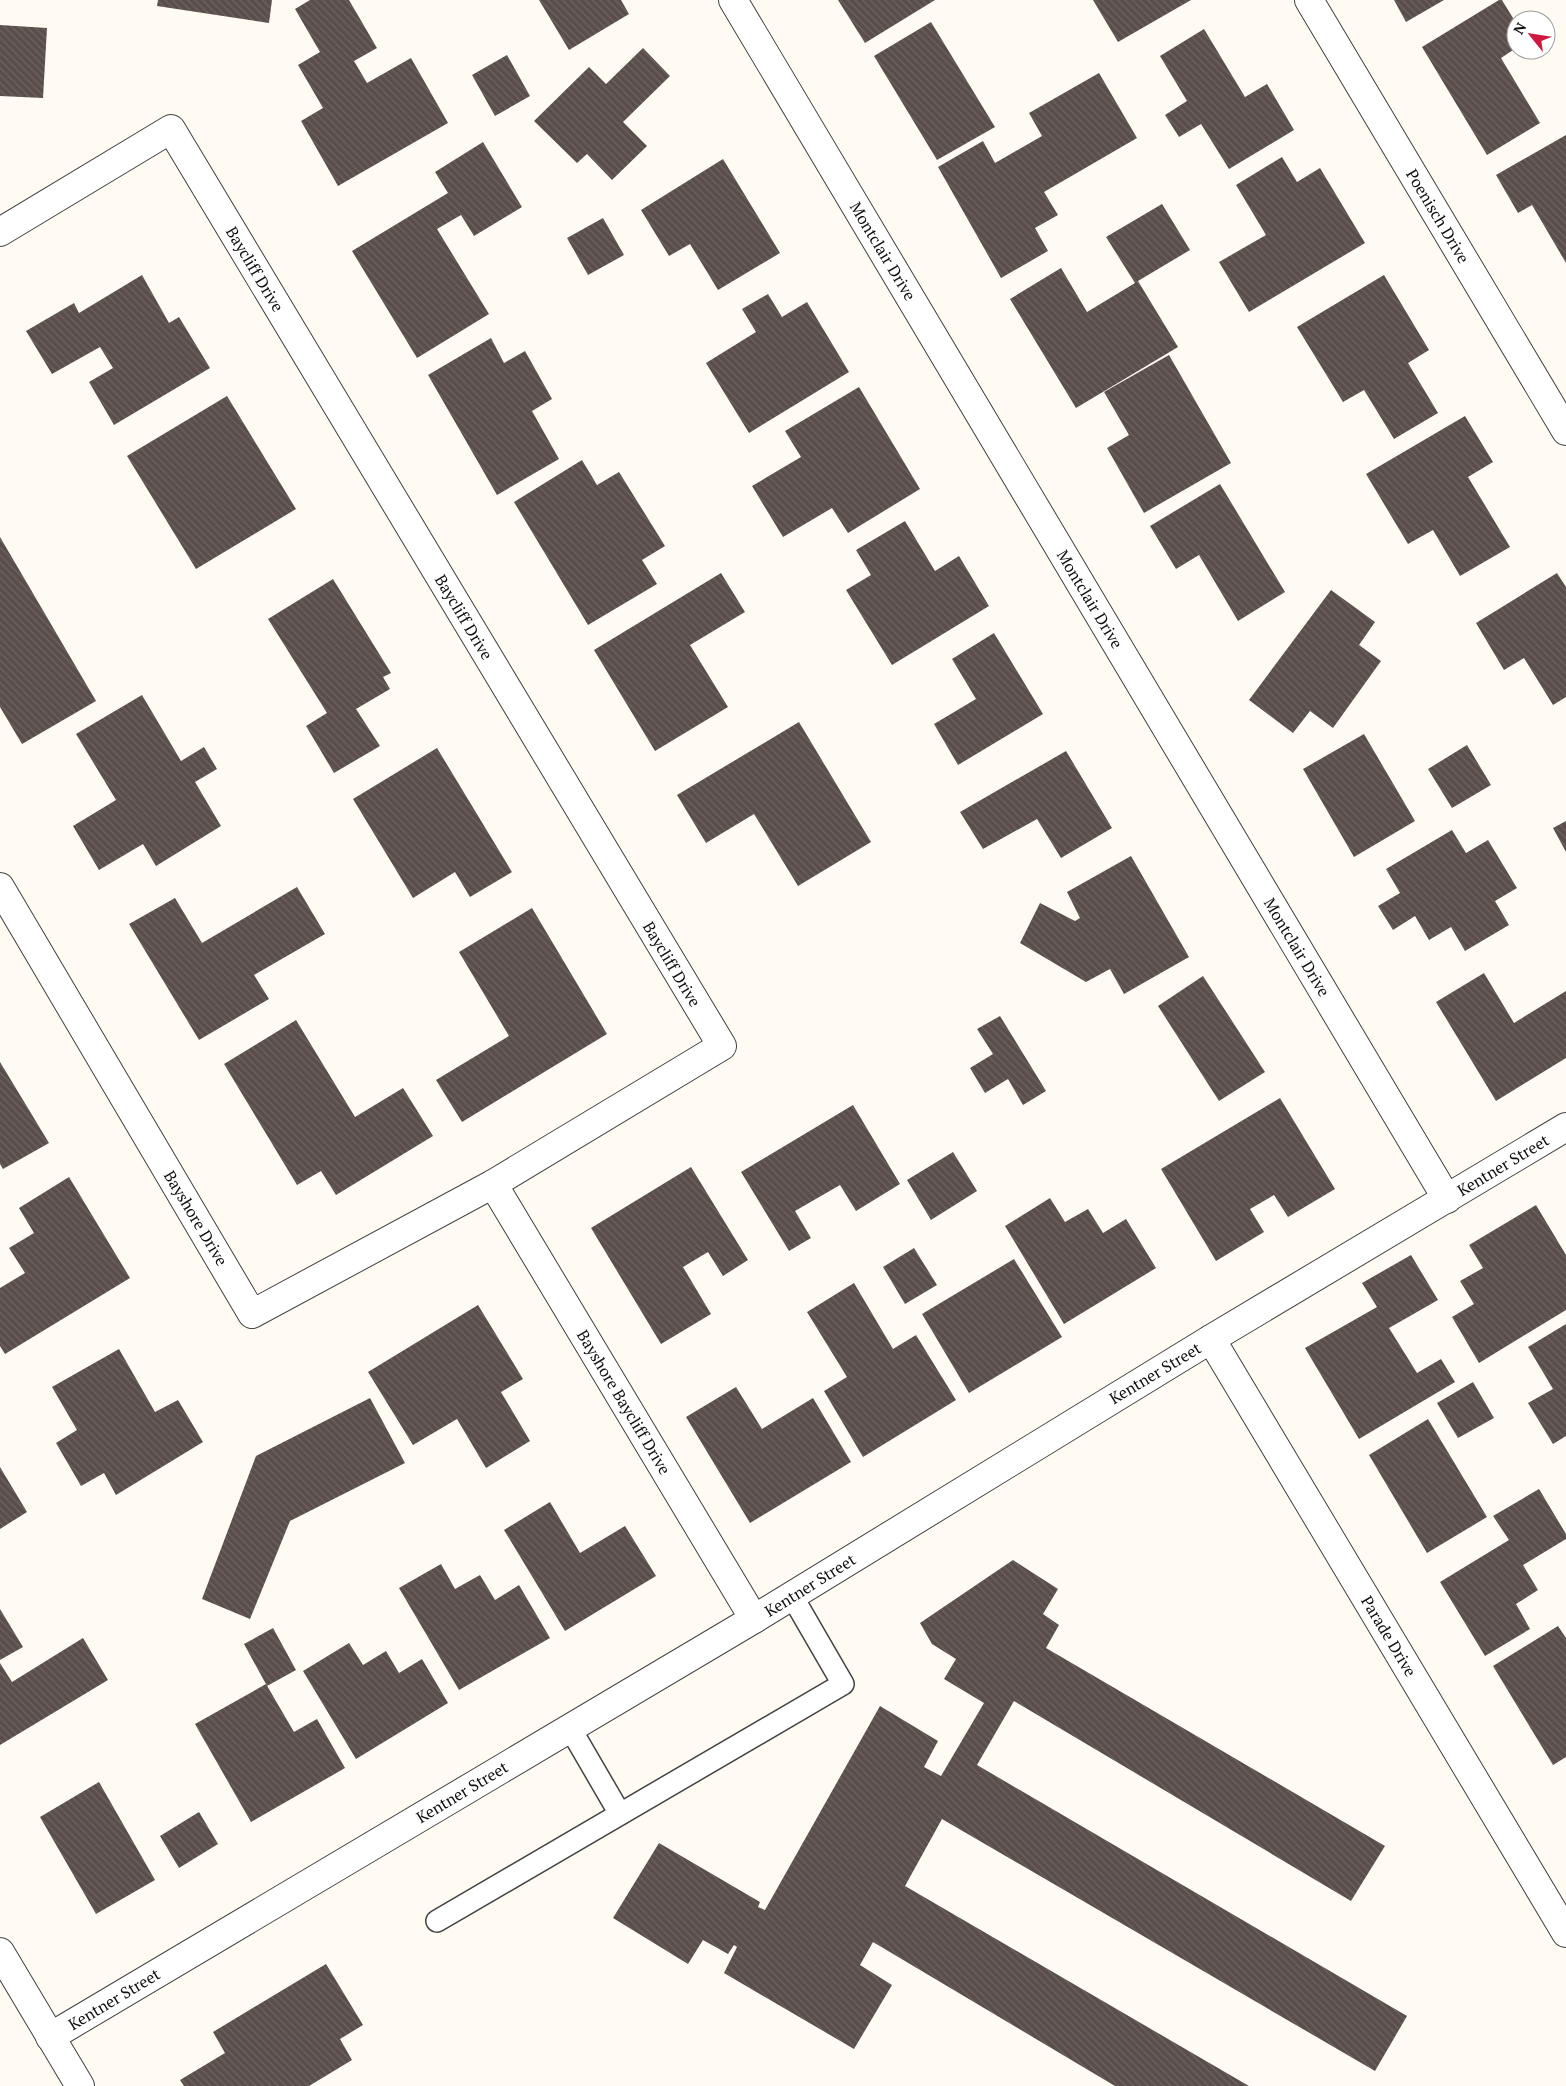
<svg xmlns="http://www.w3.org/2000/svg" width="1566" height="2086" viewBox="0 0 1566 2086" font-family="'PT Serif',serif">
<style>
.building{fill:url(#building-back-hatch)}
.lines{fill:none;stroke-linecap:round;stroke-linejoin:round}
.service-casing{stroke:#434343;stroke-width:24}
.minor-casing{stroke:#434343;stroke-width:30}
.service{stroke:#fff;stroke-width:21}
.minor{stroke:#fff;stroke-width:28}
.labels{text-anchor:middle;stroke-width:5;stroke-linejoin:round;paint-order:stroke}
.street-label{font-size:16px;fill:#101010;stroke:#fff}
</style>
<defs>
<pattern id="building-back-hatch" width="6" height="6" patternUnits="userSpaceOnUse" patternTransform="scale(1.25)"><rect width="6" height="6" fill="#5a4e4b"/><path d="M-1 5l2 2M0 0l6 6M5-1l2 2" fill="none" stroke="#6d6361"/></pattern>
</defs>
<rect width="100%" height="100%" fill="#fffbf3"/>
<g class="building">
<polygon points="158,0 272,0 269,23 157,6"/>
<polygon points="310,0 349,0 377,48 354,61 367,83 411,58 448,123 338,186 301,121 323,108 298,65 320,52 295,9"/>
<polygon points="539,0 621,0 629,14 569,50"/>
<polygon points="838,0 935,0 865,43"/>
<polygon points="1093,0 1191,0 1118,42"/>
<polygon points="1394,0 1444,0 1406,22"/>
<polygon points="1499,0 1502,0 1516,23 1516,48 1501,58 1540,123 1487,155 1422,47"/>
<polygon points="931,22 995,127 937,160 874,56"/>
<polygon points="0,25 47,28 43,98 0,96"/>
<polygon points="1204,29 1245,97 1267,84 1294,130 1229,169 1201,124 1179,137 1165,115 1187,101 1160,56"/>
<polygon points="643,48 670,76 623,122 647,146 612,180 587,154 577,163 534,121 589,67 606,84"/>
<polygon points="507,55 530,96 495,116 472,75"/>
<polygon points="1099,73 1137,138 1044,192 1058,215 1035,228 1048,251 1001,278 938,167 983,141 995,163 1042,136 1029,113"/>
<polygon points="1566,135 1566,263 1532,205 1518,213 1496,175"/>
<polygon points="483,142 522,207 474,236 461,215 437,229 489,314 417,358 352,251 448,193 435,172"/>
<polygon points="1282,157 1297,182 1320,168 1365,243 1249,312 1219,262 1266,235 1236,185"/>
<polygon points="723,159 780,253 718,290 690,244 669,256 641,210"/>
<polygon points="1162,204 1190,250 1138,281 1178,347 1076,408 1010,299 1061,268 1087,312 1135,283 1106,237"/>
<polygon points="603,218 624,255 588,275 567,238"/>
<polygon points="142,275 169,323 179,317 210,368 114,425 89,382 113,368 100,347 52,374 26,331 74,303 79,313"/>
<polygon points="1384,275 1429,350 1408,363 1438,413 1394,439 1364,390 1343,402 1297,327"/>
<polygon points="768,294 782,317 807,302 849,372 749,433 706,363 756,332 742,309"/>
<polygon points="491,338 504,363 525,351 552,399 532,411 559,459 497,495 428,375"/>
<polygon points="1169,355 1231,463 1144,513 1107,448 1129,435 1104,392"/>
<polygon points="859,387 920,489 848,533 832,508 783,537 752,486 801,457 785,431"/>
<polygon points="227,396 296,509 196,569 127,456"/>
<polygon points="1465,416 1493,462 1468,477 1510,547 1460,576 1433,530 1408,544 1366,474"/>
<polygon points="582,460 597,485 619,472 665,546 642,560 657,584 588,625 514,502"/>
<polygon points="1220,484 1285,592 1238,621 1199,555 1176,569 1150,526"/>
<polygon points="905,521 935,571 959,556 989,606 892,665 846,590 871,575 856,550"/>
<polygon points="0,537 96,701 22,744 0,707"/>
<polygon points="721,573 745,612 690,645 728,707 655,751 594,650"/>
<polygon points="1557,573 1566,587 1566,697 1553,705 1524,658 1504,670 1476,623"/>
<polygon points="333,579 391,673 383,677 390,689 356,709 380,746 334,773 306,726 327,713 268,619"/>
<polygon points="1331,590 1375,622 1359,645 1381,661 1333,728 1310,711 1293,733 1249,700"/>
<polygon points="994,633 1043,714 958,765 934,724 976,699 952,659"/>
<polygon points="142,695 181,761 204,747 217,769 195,782 221,826 156,866 143,844 99,870 73,826 116,800 76,734"/>
<polygon points="799,722 871,842 798,886 754,814 706,843 677,795"/>
<polygon points="1364,734 1415,821 1354,857 1303,769"/>
<polygon points="1467,745 1491,785 1452,808 1428,769"/>
<polygon points="437,748 512,872 470,897 455,872 413,898 353,799"/>
<polygon points="1066,751 1112,828 1061,858 1037,819 983,849 960,812"/>
<polygon points="1566,821 1566,852 1553,828"/>
<polygon points="1452,830 1466,853 1488,840 1517,888 1495,901 1509,925 1465,951 1451,927 1429,940 1415,916 1393,930 1378,906 1400,893 1386,869"/>
<polygon points="1131,856 1189,957 1124,994 1110,969 1086,982 1020,943 1040,903 1075,921 1080,918 1067,892"/>
<polygon points="297,887 325,934 254,975 269,999 199,1040 129,924 175,898 202,943"/>
<polygon points="532,908 607,1034 462,1122 436,1080 509,1036 459,952"/>
<polygon points="1484,973 1514,1023 1566,991 1566,1058 1496,1101 1436,1002"/>
<polygon points="1203,976 1265,1072 1219,1101 1158,1006"/>
<polygon points="1000,1016 1046,1091 1023,1105 1008,1079 985,1093 970,1068 993,1054 977,1029"/>
<polygon points="296,1020 355,1117 403,1088 433,1136 336,1195 321,1171 297,1185 224,1064"/>
<polygon points="0,1062 49,1143 3,1169 0,1164"/>
<polygon points="1280,1098 1335,1189 1288,1217 1274,1195 1250,1209 1264,1232 1216,1261 1161,1169"/>
<polygon points="853,1105 900,1184 856,1211 840,1185 795,1211 811,1238 789,1251 741,1172"/>
<polygon points="953,1152 977,1191 931,1220 907,1180"/>
<polygon points="691,1167 748,1260 723,1276 708,1252 683,1267 711,1314 661,1344 591,1228"/>
<polygon points="69,1177 130,1278 5,1354 0,1346 0,1288 25,1273 9,1248 34,1233 19,1208"/>
<polygon points="1050,1198 1065,1222 1088,1209 1103,1233 1126,1219 1156,1268 1064,1324 1005,1226"/>
<polygon points="1536,1205 1566,1255 1566,1310 1479,1363 1452,1317 1474,1304 1460,1281 1483,1268 1469,1245"/>
<polygon points="914,1248 937,1285 905,1304 883,1267"/>
<polygon points="1411,1255 1438,1300 1389,1328 1417,1373 1441,1359 1455,1382 1359,1439 1305,1348 1377,1307 1362,1283"/>
<polygon points="1014,1259 1062,1337 969,1393 922,1314"/>
<polygon points="854,1283 893,1349 916,1335 956,1400 863,1457 824,1391 847,1377 807,1312"/>
<polygon points="478,1305 523,1379 501,1392 530,1441 486,1468 457,1419 413,1445 368,1372"/>
<polygon points="1566,1324 1566,1436 1553,1444 1528,1403 1553,1389 1528,1347"/>
<polygon points="119,1349 155,1412 178,1400 203,1442 116,1495 104,1473 81,1486 56,1443 77,1430 52,1387"/>
<polygon points="1473,1382 1494,1418 1458,1438 1437,1403"/>
<polygon points="736,1387 762,1429 813,1398 851,1462 750,1523 686,1417"/>
<polygon points="370,1398 405,1463 290,1521 250,1619 202,1599 256,1456"/>
<polygon points="1428,1419 1487,1517 1427,1553 1369,1455"/>
<polygon points="0,1467 27,1512 0,1529"/>
<polygon points="1539,1489 1566,1534 1566,1539 1523,1565 1538,1590 1516,1604 1530,1629 1485,1656 1440,1582 1509,1540 1493,1516"/>
<polygon points="550,1502 580,1553 625,1526 656,1576 565,1631 504,1530"/>
<polygon points="1013,1560 1058,1589 1043,1614 1059,1625 1046,1648 1385,1846 1351,1901 1014,1701 977,1765 1407,2016 1375,2071 942,1819 905,1886 1249,2086 1115,2086 873,1942 860,1965 892,1985 854,2049 724,1973 737,1947 734,1945 728,1954 703,1940 688,1964 613,1918 659,1843 760,1902 758,1907 765,1910 880,1706 938,1741 924,1767 941,1776 984,1703 944,1679 956,1659 932,1644 920,1623"/>
<polygon points="441,1564 455,1589 480,1575 495,1600 519,1585 550,1638 459,1690 399,1588"/>
<polygon points="0,1609 23,1647 0,1660"/>
<polygon points="1558,1626 1566,1638 1566,1757 1553,1765 1493,1666"/>
<polygon points="273,1628 296,1670 267,1686 244,1644"/>
<polygon points="83,1638 108,1680 0,1745 0,1663 12,1682"/>
<polygon points="349,1643 363,1665 386,1651 399,1673 422,1659 448,1703 356,1759 303,1671"/>
<polygon points="266,1684 294,1732 317,1719 345,1768 251,1822 195,1724"/>
<polygon points="99,1782 155,1880 96,1914 40,1817"/>
<polygon points="199,1812 218,1844 179,1868 160,1836"/>
<polygon points="326,1964 363,2025 340,2039 352,2060 309,2086 184,2086 180,2080 225,2053 213,2032"/>
</g>
<g class="lines">
<g class="service-casing">
<g id="service">
<polyline points="570,1728 620,1814"/>
<polyline points="437,1921 843,1684 792,1596"/>
</g>
</g>
<g class="minor-casing">
<g id="minor">
<polyline points="733,0 1447,1199"/>
<polyline points="1309,0 1566,431"/>
<polyline points="0,232 171,129 722,1046 493,1184 252,1314 0,887"/>
<polyline points="493,1184 754,1619"/>
<polyline points="1211,1339 1566,1933"/>
<polyline points="0,1952 80,2086"/>
<polyline points="50,2037 754,1619 1211,1339 1566,1127"/>
</g>
</g>
<use href="#service" class="service"/>
<use href="#minor" class="minor"/>
</g>
<g class="labels">
<g class="street-label">
<text transform="translate(1438 216) rotate(59)" y="6">Poenisch Drive</text>
<text transform="translate(883 251) rotate(59)" y="6">Montclair Drive</text>
<text transform="translate(255 269) rotate(59)" y="6">Baycliff Drive</text>
<text transform="translate(1090 599) rotate(59)" y="6">Montclair Drive</text>
<text transform="translate(464 617) rotate(59)" y="6">Baycliff Drive</text>
<text transform="translate(1297 947) rotate(59)" y="6">Montclair Drive</text>
<text transform="translate(672 964) rotate(59)" y="6">Baycliff Drive</text>
<text transform="translate(1503 1165) rotate(-31)" y="6">Kentner Street</text>
<text transform="translate(196 1218) rotate(59)" y="6">Bayshore Drive</text>
<text transform="translate(1155 1373) rotate(-31)" y="6">Kentner Street</text>
<text transform="translate(624 1402) rotate(59)" y="6">Bayshore Baycliff Drive</text>
<text transform="translate(810 1585) rotate(-32)" y="6">Kentner Street</text>
<text transform="translate(1389 1636) rotate(59)" y="6">Parade Drive</text>
<text transform="translate(462 1792) rotate(-31)" y="6">Kentner Street</text>
<text transform="translate(114 1999) rotate(-31)" y="6">Kentner Street</text>
</g>
</g>
<g transform="translate(1531 35) rotate(300)"><circle r="24" fill="#ffffff" stroke="#9f9f9f"/>
<path d="M0-4L9 19L0 12L-9 19Z" fill="#cf1941"/>
<text y="-8" font-size="14" font-weight="bold" text-anchor="middle" fill="#101010">N</text>
</g>
</svg>
